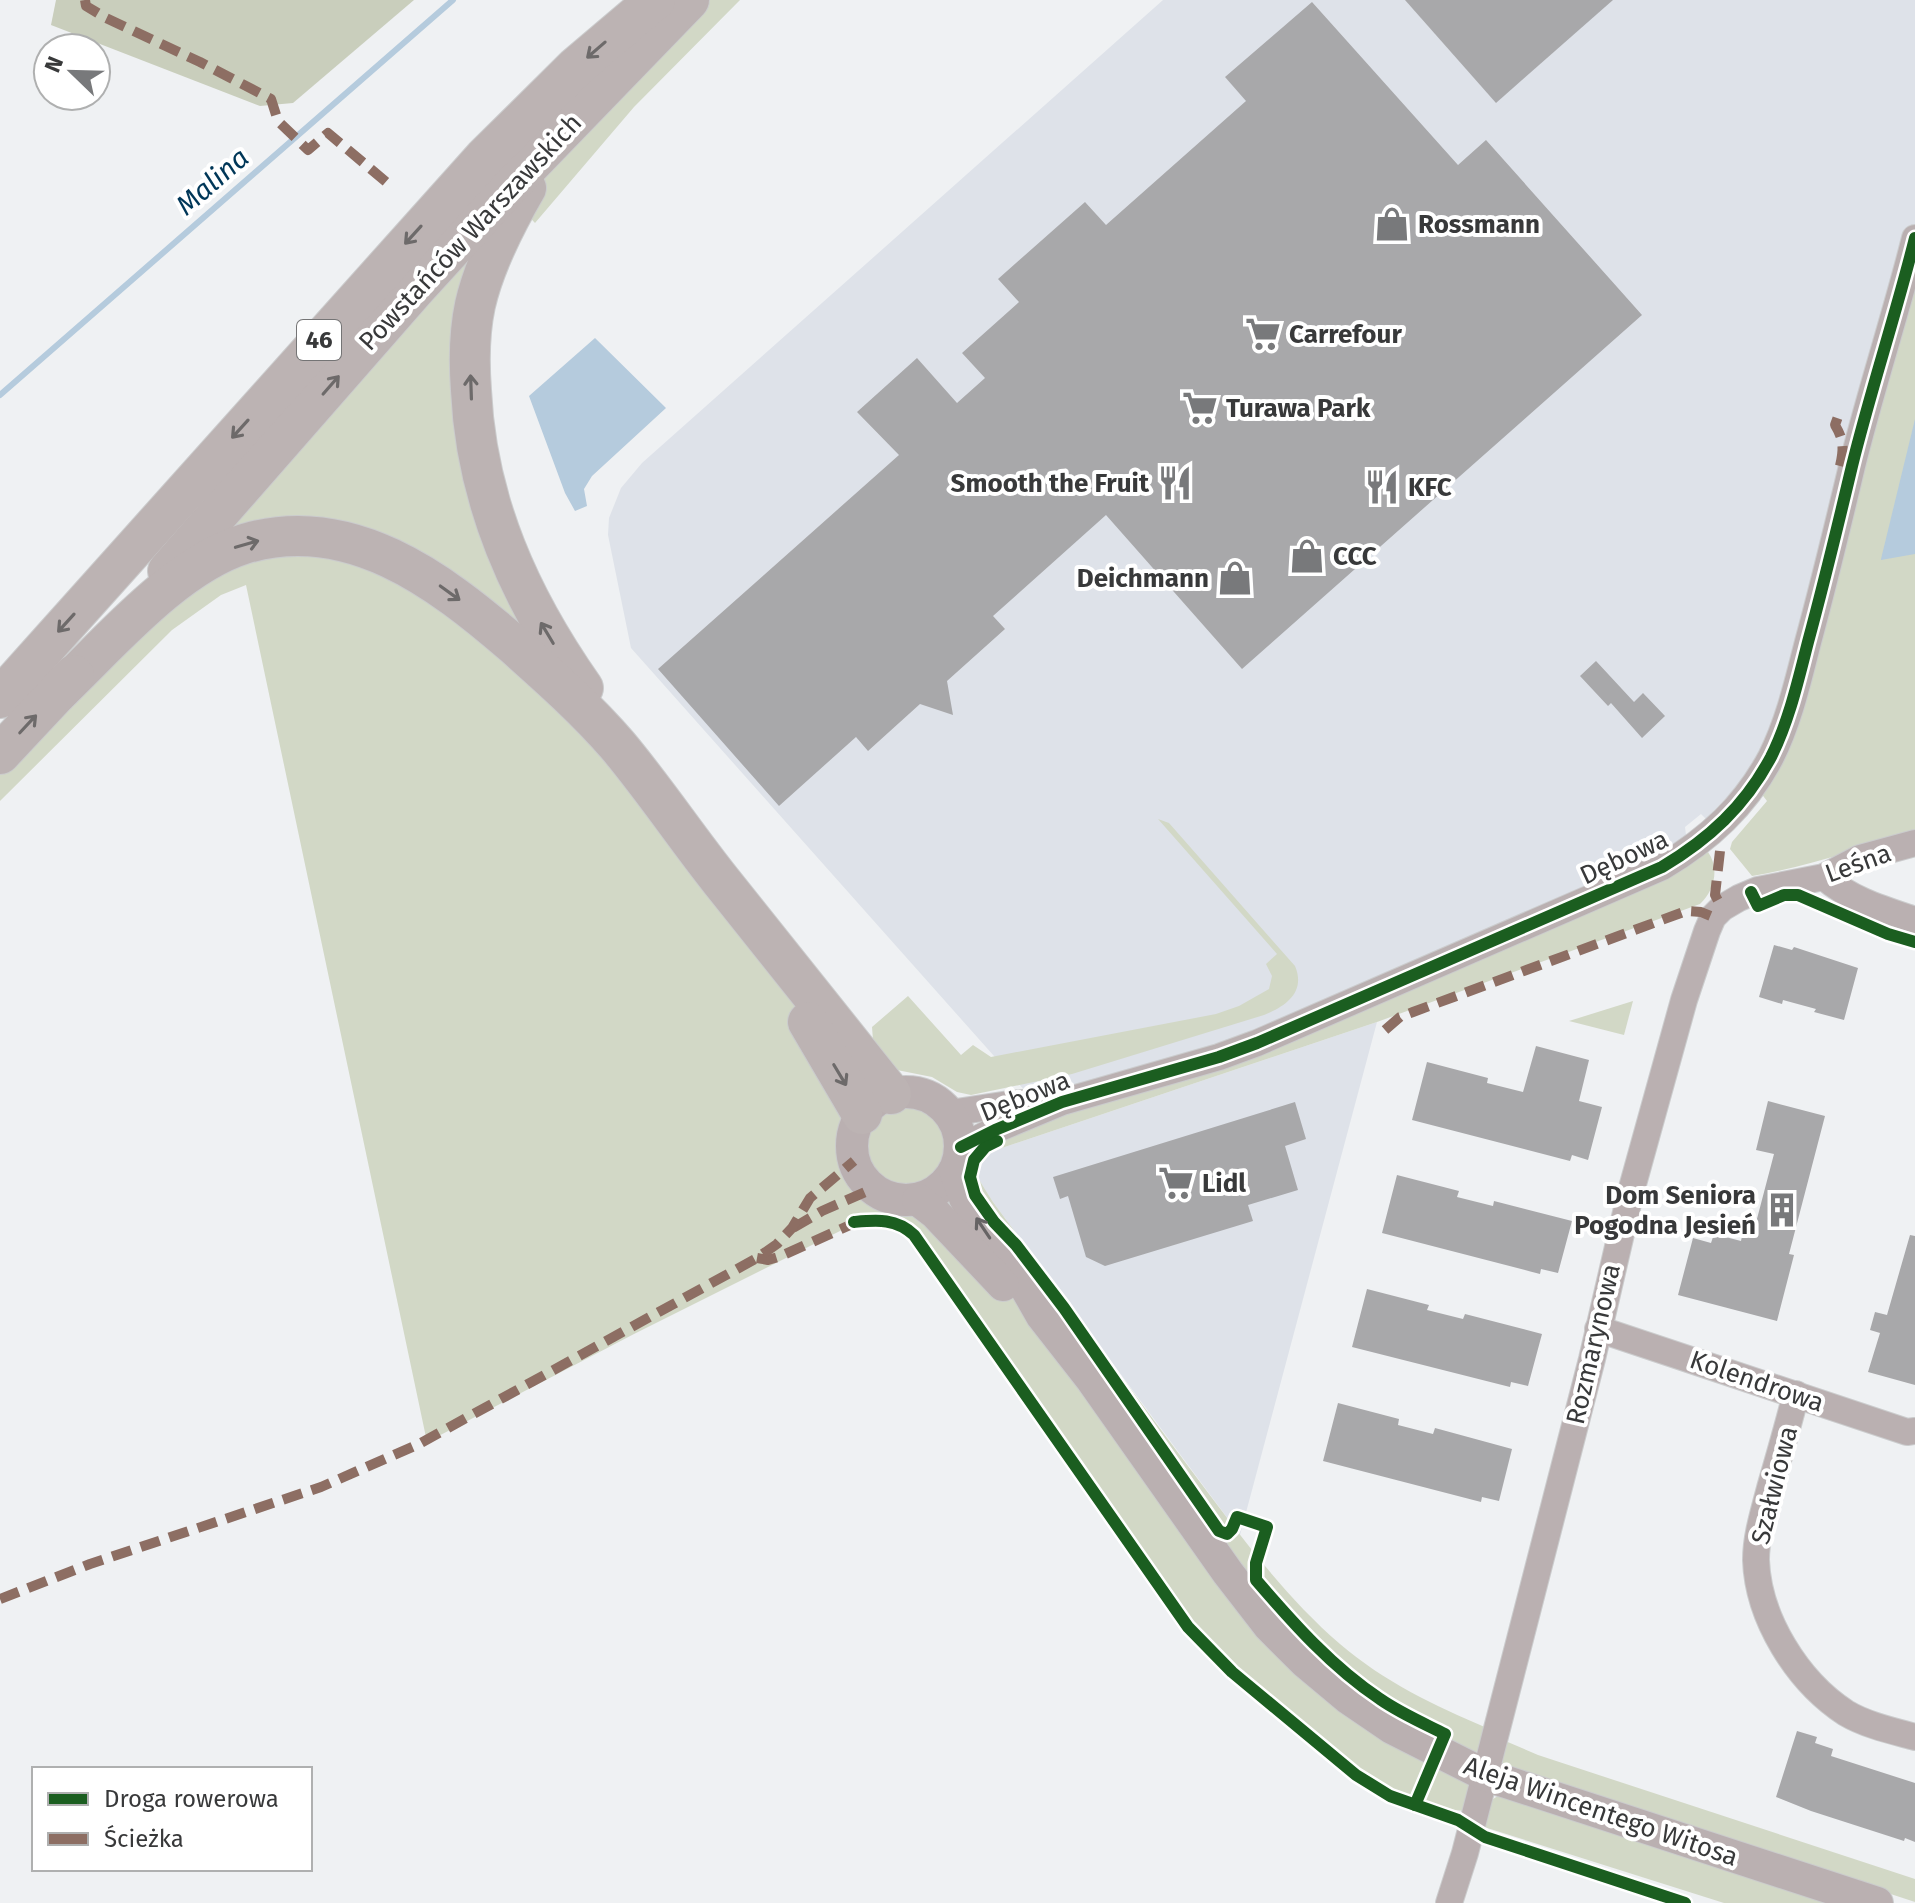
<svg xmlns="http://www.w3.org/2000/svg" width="1915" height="1903" viewBox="0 0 1915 1903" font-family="'Fira Sans',sans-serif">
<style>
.built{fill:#dee2e9}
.green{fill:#d2d8c6}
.forest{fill:#c9cebc}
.water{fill:#b5cbdd}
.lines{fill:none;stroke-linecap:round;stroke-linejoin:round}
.stream{stroke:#b5cbdd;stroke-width:6}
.building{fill:#a8a8aa}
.minor-casing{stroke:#cbcccd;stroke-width:28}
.tertiary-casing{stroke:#cbcccd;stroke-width:34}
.primary-casing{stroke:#cbcccd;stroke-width:42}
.minor{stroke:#bab0b1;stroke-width:26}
.tertiary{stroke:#bab0b1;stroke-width:32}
.primary{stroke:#bcb3b3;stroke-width:40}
.quiet{stroke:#8d6e63;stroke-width:10;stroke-dasharray:20 10;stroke-linecap:butt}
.cycleway-casing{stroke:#fff;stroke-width:17}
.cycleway{stroke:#1b5e20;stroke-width:12}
.oneway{stroke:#6d6a6a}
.oneway2{stroke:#666364}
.labels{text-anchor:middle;stroke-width:8;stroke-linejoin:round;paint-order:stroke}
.shield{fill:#fff;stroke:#747475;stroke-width:2}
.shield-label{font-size:24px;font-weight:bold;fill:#38393a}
.poi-label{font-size:26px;font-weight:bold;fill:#38393a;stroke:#fff;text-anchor:start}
.street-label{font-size:26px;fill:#38393a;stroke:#fff}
.water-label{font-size:28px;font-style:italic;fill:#003758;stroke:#fff}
</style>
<rect width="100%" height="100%" fill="#eff1f3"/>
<g class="built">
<polygon points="1163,0 1915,0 1915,238 1894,322 1754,784 1739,784 1706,819 1701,814 1685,827 1688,851 1334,1011 1034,1101 631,648 608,535 609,518 621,488 642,463"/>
<polygon points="1377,1022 1240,1535 993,1202 978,1178 980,1164 987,1153"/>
</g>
<g class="green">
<path d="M689,0H740L634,107L535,223L517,204L470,353L546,632L908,1091C940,1097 956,1114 961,1146L1219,1057L1688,851L1708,852C1720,869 1714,891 1700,904L1377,1022L987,1153L980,1164L978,1178L993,1202C1059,1291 1124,1381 1191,1470C1237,1531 1282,1594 1340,1644C1383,1681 1435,1706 1487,1728L1480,1750L1472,1754L1466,1781L1472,1788L1465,1811C1439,1808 1412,1807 1388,1795C1357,1778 1331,1755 1304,1732C1253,1689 1204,1649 1165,1595L914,1235C896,1218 879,1219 856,1223L634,1334L427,1442L246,585L221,595L172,630L0,801V754Z"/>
<path d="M1915,238V834C1861,847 1807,867 1752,876L1730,849L1732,842L1767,801L1754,784L1771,757Z"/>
<path d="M1158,819L1169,823L1295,966C1306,992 1286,1006 1264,1015L1072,1074L971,1095L957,1092L932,1077L897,1070L874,1053L872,1027L908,996L961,1055L973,1045L991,1057L1216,1014L1239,1006L1269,989L1272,976L1266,964L1277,954Z"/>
<polygon points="1633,1001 1624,1035 1569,1021"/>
<polygon points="1503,1740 1538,1755 1915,1879 1915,1902 1506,1768 1501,1762"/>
<polygon points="1499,1795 1835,1903 1724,1903 1484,1827 1489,1802"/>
</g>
<polygon class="forest" points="56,0 414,0 293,103 260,106 51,25"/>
<g class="water">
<polygon points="595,338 666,408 592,476 584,489 587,506 575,511 565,493 529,396"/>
<polygon points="1915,419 1915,554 1881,560 1881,559"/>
</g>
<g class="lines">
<polyline class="stream" points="0,395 453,0"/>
</g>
<g class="building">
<polygon points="1405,0 1613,0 1496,103"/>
<polygon points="1312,2 1458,165 1486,140 1642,315 1242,669 1106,515 993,616 1005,629 947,681 953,715 920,704 868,751 856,737 779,806 658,669 899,455 857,412 917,358 957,403 985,378 962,353 1019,302 998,279 1085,202 1106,225 1246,101 1225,77"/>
<polygon points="1596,661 1634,702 1643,693 1665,716 1642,738 1611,703 1608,706 1580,676"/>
<polygon points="1774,945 1792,950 1794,947 1858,968 1844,1020 1814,1012 1816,1009 1783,1000 1782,1004 1759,997"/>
<polygon points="1536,1046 1589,1060 1579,1101 1602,1107 1588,1160 1572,1155 1570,1161 1412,1120 1427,1062 1488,1078 1487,1083 1523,1092"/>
<polygon points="1768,1101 1825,1116 1789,1254 1794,1255 1777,1321 1678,1295 1693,1238 1711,1243 1714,1234 1741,1241 1743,1231 1753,1234 1774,1154 1756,1150"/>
<polygon points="1295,1102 1306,1139 1285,1146 1298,1190 1248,1205 1253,1221 1105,1266 1086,1257 1068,1196 1060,1199 1053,1177"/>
<polygon points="1397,1175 1459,1191 1457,1197 1493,1206 1494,1201 1572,1221 1558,1273 1541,1269 1540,1274 1382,1233"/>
<polygon points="1910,1235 1915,1236 1915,1385 1868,1372 1880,1333 1870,1330 1875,1312 1887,1315"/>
<polygon points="1367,1289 1429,1305 1427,1310 1463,1319 1465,1314 1542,1334 1528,1386 1511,1382 1510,1387 1352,1347"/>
<polygon points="1338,1403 1399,1419 1398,1425 1433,1434 1435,1428 1512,1449 1499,1501 1482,1497 1481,1502 1323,1461"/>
<polygon points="1797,1731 1817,1737 1815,1743 1833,1749 1831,1756 1915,1783 1915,1842 1905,1838 1904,1841 1811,1811 1776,1797"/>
</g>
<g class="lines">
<g class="minor-casing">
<g id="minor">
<path d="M1824,877C1851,900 1882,909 1915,920"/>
<polyline points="950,1113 1009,1104 1046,1101"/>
<path d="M961,1147L995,1130L1062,1102L1219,1057L1257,1043L1662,867C1709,839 1745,806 1771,757C1789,721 1798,681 1808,642C1824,583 1838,525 1852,466C1871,389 1896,314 1915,238"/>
<polyline points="1598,1329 1907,1432 1915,1431"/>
<path d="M1796,1394C1788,1426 1779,1457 1770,1488C1764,1511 1756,1536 1756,1560C1758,1618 1797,1681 1846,1713C1866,1725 1893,1731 1915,1737"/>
<polyline points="1449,1903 1465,1853 1592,1359 1630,1195 1684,1000 1707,931 1713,917 1722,908 1739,898 1758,890 1824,877 1860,858 1915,843"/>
</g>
</g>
<g class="tertiary-casing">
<g id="tertiary">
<circle cx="906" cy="1146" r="54"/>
<polyline points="955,1170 965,1198 984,1230 1026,1288 1042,1316 1092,1380 1228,1573 1269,1626 1305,1662 1348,1698 1392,1728 1485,1775 1877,1903"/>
<polyline points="918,1200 935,1213 1003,1285"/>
</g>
</g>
<g class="primary-casing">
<g id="primary">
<path d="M526,188C505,224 484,265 475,305C469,333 469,363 471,390C476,501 520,598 583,688"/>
<polyline points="168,571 415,289 512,183 689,0"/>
<path d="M56,694C109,644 174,566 244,544C349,512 439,580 514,645C550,677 587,710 618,746C654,789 686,837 721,881C777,952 834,1023 891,1094"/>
<polyline points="0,698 484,158 576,67 655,0"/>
<polyline points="0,754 74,675"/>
<polyline points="808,1022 862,1114"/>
</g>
</g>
<use href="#minor" class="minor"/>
<use href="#tertiary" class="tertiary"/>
<use href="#primary" class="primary"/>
<g class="quiet">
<polyline points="85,0 86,6 106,18 200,62 271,99 278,121 308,150 328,133 391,186"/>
<path d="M1840,466C1844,449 1844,440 1835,425L1840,411"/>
<polyline points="1720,851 1715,895 1722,908"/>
<polyline points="1385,1030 1400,1017 1413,1012 1686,911 1701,912 1713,917"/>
<polyline points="793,1228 822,1211 872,1189"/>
<polyline points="757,1258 768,1260 781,1256 859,1221"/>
<polyline points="0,1599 90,1564 321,1487 419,1444 757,1258 777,1244 792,1228 810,1198 854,1161"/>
</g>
<g class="cycleway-casing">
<g id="cycleway">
<polyline points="1751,892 1758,906 1784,895 1798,895 1888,934 1915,942"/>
<path d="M997,1141L985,1147L974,1160L970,1177L975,1195L994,1222L1016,1245L1064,1308L1219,1531L1227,1534L1232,1529L1237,1517L1267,1527L1256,1563V1580C1294,1624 1332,1667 1380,1699C1400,1713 1423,1723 1445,1734L1415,1805"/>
<path d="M961,1147L995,1130L1062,1102L1219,1057L1257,1043L1662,867C1709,839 1745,806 1771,757C1789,721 1798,681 1808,642C1824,583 1838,525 1852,466C1871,389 1896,314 1915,238"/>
<path d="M854,1222C877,1220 896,1218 914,1235L1188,1627L1232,1672L1356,1775L1390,1796L1458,1820L1485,1837L1685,1903"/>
</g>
</g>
<use href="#cycleway" class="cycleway"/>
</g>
<defs><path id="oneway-shaft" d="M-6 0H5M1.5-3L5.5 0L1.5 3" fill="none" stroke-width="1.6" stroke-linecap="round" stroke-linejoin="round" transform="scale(2)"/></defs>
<g class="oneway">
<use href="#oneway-shaft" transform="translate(596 50) rotate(139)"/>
<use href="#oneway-shaft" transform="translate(413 235) rotate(132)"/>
<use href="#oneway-shaft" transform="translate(331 385) rotate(-49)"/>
<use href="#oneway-shaft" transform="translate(471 387) rotate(-92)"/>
<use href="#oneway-shaft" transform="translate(240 429) rotate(132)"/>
<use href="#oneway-shaft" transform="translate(247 544) rotate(-16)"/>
<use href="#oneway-shaft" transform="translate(450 593) rotate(36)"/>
<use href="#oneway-shaft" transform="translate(66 623) rotate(132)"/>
<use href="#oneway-shaft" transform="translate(547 633) rotate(-121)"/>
<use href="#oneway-shaft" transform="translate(28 724) rotate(-47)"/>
<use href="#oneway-shaft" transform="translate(840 1075) rotate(59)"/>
</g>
<use class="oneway2" href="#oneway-shaft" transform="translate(983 1228) rotate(-124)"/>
<defs>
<g id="shop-bare" transform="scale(2.76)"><path d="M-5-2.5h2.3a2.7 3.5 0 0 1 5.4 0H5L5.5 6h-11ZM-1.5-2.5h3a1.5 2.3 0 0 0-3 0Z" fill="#78797b" stroke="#fff" stroke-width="2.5" paint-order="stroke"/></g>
<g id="supermarket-bare" transform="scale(2.76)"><path d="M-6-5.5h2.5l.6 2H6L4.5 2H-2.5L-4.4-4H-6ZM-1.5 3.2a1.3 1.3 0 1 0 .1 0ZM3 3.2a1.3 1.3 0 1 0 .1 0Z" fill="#78797b" stroke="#fff" stroke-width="2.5" paint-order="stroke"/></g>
<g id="restaurant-bare" transform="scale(2.76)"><path d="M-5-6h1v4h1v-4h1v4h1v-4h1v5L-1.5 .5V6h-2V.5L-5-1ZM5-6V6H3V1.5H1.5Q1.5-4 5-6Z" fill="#78797b" stroke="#fff" stroke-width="2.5" paint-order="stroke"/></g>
<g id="building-bare" transform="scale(2.76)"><path d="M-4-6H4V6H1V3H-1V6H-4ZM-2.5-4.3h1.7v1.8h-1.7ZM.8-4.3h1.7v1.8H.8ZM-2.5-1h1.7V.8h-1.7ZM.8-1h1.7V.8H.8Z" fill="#78797b" stroke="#fff" stroke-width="2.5" paint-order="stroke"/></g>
</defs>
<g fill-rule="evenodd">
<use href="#shop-bare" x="1392" y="224"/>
<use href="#supermarket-bare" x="1263" y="334"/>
<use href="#supermarket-bare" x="1200" y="408"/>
<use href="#restaurant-bare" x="1175" y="483"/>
<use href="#restaurant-bare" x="1382" y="487"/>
<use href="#shop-bare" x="1307" y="556"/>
<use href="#shop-bare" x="1235" y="578"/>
<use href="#supermarket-bare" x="1176" y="1183"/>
<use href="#building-bare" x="1782" y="1210"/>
</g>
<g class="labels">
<rect class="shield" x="297" y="320" width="44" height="40" rx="6"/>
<g class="shield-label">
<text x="319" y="348">46</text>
</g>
<g class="poi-label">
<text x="1418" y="233">Rossmann</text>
<text x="1289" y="343">Carrefour</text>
<text x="1226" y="417">Turawa Park</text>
<text x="1149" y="492" text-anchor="end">Smooth the Fruit</text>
<text x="1408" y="496">KFC</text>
<text x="1333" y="565">CCC</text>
<text x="1209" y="587" text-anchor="end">Deichmann</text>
<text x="1202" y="1192">Lidl</text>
<text x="1756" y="1204" text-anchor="end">Dom Seniora<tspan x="1756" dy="30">Pogodna Jesień</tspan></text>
</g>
<g class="street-label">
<text transform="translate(470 232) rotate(-47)" y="9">Powstańców Warszawskich</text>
<text transform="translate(1624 857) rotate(-25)" y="9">Dębowa</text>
<text transform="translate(1858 863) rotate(-20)" y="9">Leśna</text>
<text transform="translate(1025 1096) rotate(-22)" y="9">Dębowa</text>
<text transform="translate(1593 1344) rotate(-77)" y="9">Rozmarynowa</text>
<text transform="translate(1757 1381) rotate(19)" y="9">Kolendrowa</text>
<text transform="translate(1774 1485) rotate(-76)" y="9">Szałwiowa</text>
<text transform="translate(1601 1811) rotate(19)" y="9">Aleja Wincentego Witosa</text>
</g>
<g class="water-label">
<text transform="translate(212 181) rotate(-41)" y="10">Malina</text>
</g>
</g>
<rect x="32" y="1767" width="280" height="104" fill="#ffffff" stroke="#afb0b0" stroke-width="2"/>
<rect x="48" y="1793" width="40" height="12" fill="#1b5e20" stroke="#afb0b0" stroke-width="2"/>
<text x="104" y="1807" font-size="24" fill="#38393a">Droga rowerowa</text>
<rect x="48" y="1833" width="40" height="12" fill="#8d6e63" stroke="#afb0b0" stroke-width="2"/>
<text x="104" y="1847" font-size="24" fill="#38393a">Ścieżka</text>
<g transform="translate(72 72) rotate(293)"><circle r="38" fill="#ffffff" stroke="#afb0b0" stroke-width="2"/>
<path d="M0-6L14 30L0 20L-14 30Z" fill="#78797b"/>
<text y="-12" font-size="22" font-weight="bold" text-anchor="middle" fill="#38393a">N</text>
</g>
</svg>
